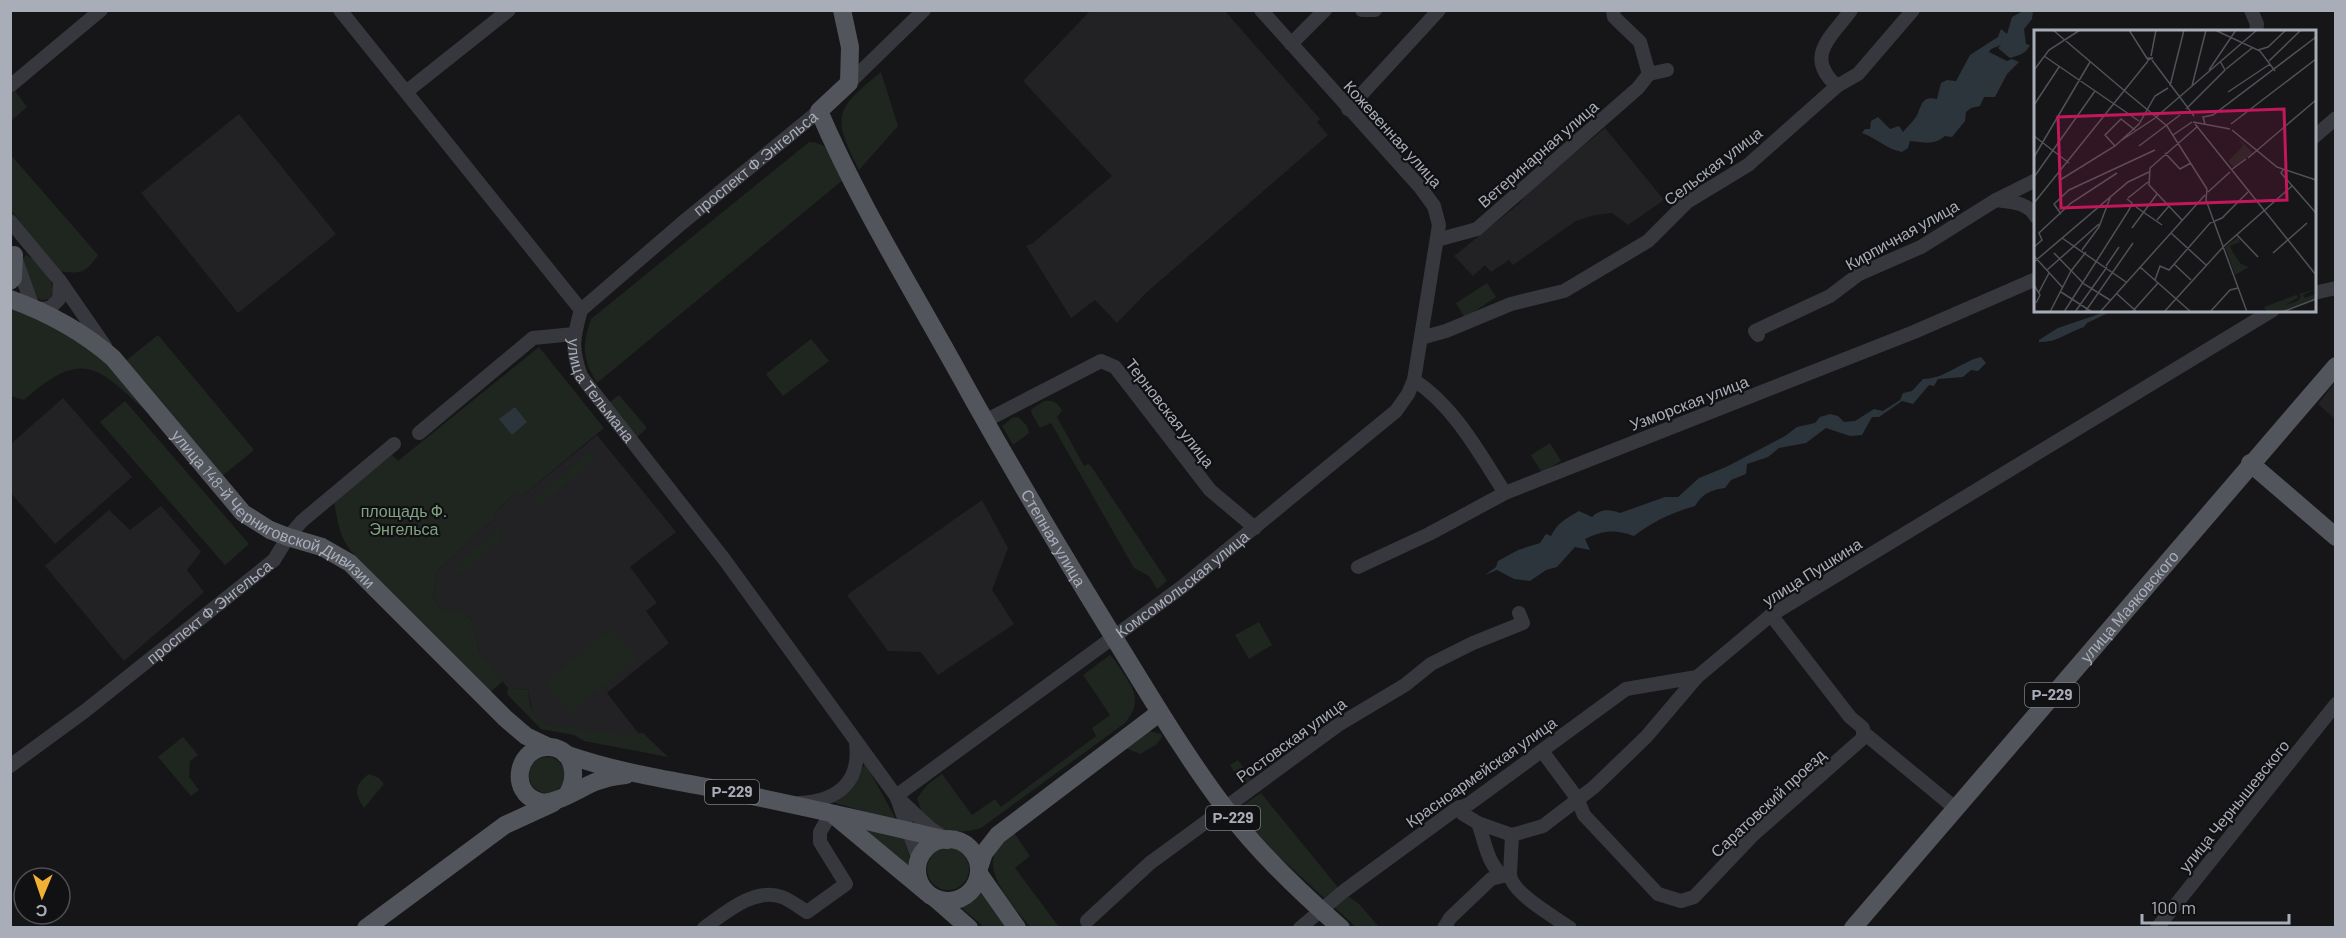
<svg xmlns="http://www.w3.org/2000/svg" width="2346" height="938" viewBox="0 0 2346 938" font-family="Barlow,sans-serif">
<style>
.built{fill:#222225}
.green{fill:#1e261f}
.water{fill:#2c353c}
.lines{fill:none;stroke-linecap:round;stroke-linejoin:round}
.minor{stroke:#37383d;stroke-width:14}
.major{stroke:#53555c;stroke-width:18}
.labels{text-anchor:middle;stroke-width:4.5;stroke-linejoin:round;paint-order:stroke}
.shield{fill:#111113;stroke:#7b7e86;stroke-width:1.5}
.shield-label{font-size:15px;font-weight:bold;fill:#a8adb8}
.street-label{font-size:16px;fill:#a8adb8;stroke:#111113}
.park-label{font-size:16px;fill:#7fa381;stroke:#111113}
.inset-road{fill:none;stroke:#505258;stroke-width:1.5}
.view{fill:#c2185b;fill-opacity:0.15;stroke:#c2185b;stroke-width:3}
.inset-edge{fill:none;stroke:#a8adb8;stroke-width:3}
</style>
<rect width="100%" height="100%" fill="#161618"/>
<g class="built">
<polygon points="1090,11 1225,11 1320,119 1317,122 1328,135 1147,292 1117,323 1095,300 1071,318 1026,246 1033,243 1112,176 1023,81"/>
<polygon points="239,114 336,234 238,313 141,193"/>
<polygon points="1605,128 1664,200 1628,225 1612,213 1595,215 1576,221 1513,265 1509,260 1491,272 1485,265 1473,276 1454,256 1520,203 1527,192"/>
<polygon points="2335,382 2335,419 2318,404"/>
<polygon points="63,398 132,477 55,544 11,493 11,444"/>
<polygon points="597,435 676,532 630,567 657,603 646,611 669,643 607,693 639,734 623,736 595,733 575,728 559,727 541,722 533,714 528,690 508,688 479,652 472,621 463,611 443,611 433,599 437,571 493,520 496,511 515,494 525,494"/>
<polygon points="982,500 1008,548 992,590 1014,624 938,675 921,652 888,651 847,595"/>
<polygon points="161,506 201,552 187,570 204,592 124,661 45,566 109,510 130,530"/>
</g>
<g class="green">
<path d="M881,72L898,126L859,170C831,115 835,110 881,72Z"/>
<polygon points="15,91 27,107 11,121 11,95"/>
<path d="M809,142C832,143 835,160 844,179L597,383C582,357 582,347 591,319Z"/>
<path d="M10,154L98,255C85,274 80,274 58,271L11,210Z"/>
<path d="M26,255C39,262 61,286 49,299L41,300L37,297L22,259Z"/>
<polygon points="1487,283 1496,297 1465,318 1456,303"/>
<path d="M11,308L63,330L107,361L155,419C100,372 88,343 24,400L11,396Z"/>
<polygon points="158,335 254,450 221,477 123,363"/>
<polygon points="811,339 829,361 783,396 766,374"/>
<path d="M539,347L604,428L525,494H515L496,511L493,520L437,571L433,599L443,611H463L472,621L479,652L503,681L489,693L350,550C339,535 337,518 334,501L392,455L398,461Z"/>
<polygon points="619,395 647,428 636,438 609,403"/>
<polygon points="125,401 249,544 225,565 100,422"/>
<path d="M1044,401C1053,400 1058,402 1062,411L1057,417L1084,466L1088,464L1091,466L1167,581L1157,589L1149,576L1134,568L1051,423L1040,428L1031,412L1032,409Z"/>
<polygon points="1018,417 1027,426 1029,433 1013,445 1002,426 1012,418"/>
<polygon points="1550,443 1561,461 1542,473 1531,455"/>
<polygon points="592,450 597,457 541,505 535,499"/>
<polygon points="498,529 504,537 459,574 453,568"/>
<polygon points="1259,622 1272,645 1249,659 1235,635"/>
<polygon points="611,628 637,659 570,713 545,682"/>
<path d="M1110,655C1115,660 1118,665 1122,671C1135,691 1142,702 1125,723L981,828C952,837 925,830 917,798L927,785L942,774L972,815L995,799L1001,807L1096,736L1092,728L1110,715L1083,675Z"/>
<path d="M508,688L528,690C529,697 530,707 533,713C541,728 563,725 576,728C600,733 619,736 643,733L668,757L584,741L574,735L541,729L507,694Z"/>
<polygon points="1149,731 1161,734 1162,737 1156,745 1140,754 1121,746"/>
<polygon points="183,737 198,755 190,761 189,777 199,790 191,796 158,757"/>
<circle cx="547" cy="775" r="18"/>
<polygon points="1238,760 1253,782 1245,788 1230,765"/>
<polygon points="865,763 897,821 829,801 854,786"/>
<path d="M369,774L379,778L384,784L364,808C354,793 354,785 369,774Z"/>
<polygon points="1261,793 1341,891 1359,904 1379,927 1356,927 1274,852 1237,809"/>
<polygon points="854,823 903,835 913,870"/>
<path d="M1013,831L1030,856L1015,868L1059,927H1030C1017,910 984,875 995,853C998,845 1008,837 1013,831Z"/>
<circle cx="948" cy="869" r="21"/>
<polygon points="980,887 1008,927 984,927 957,904 973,897"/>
</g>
<g class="water">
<path d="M2023,11H2033L2032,19L2024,29L2026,44L2030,45C2026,54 2019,55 2010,58L1998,48L2001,45L1991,49L1989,52L2007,61L2012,59L2019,62L2007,74L1995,97H1984L1980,106L1971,108L1966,112L1965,121L1952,137L1945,136C1933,146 1924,142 1910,141L1908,148L1902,152C1886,149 1877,138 1862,133L1865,129H1870L1871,121L1878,117L1890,129L1899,126L1903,132C1907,127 1916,119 1918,113C1922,102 1924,96 1937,99L1941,83L1947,80L1956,81L1970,55L1998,37L2001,29L2007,34L2012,17Z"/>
<path d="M2103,310L2112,311L2087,323L2084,327C2069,332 2056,343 2039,342V340L2058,328L2099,314Z"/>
<path d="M1981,357L1986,363L1978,371L1971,370L1963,377L1938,379L1934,386L1929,385L1913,404L1902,401L1879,417H1872L1862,435L1850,436L1826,428L1806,443L1779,448L1768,457L1747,464L1746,474L1731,480L1725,488C1711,490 1703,493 1695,506C1673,512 1652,522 1634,536C1615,529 1603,530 1585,539L1590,550L1575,547L1557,567L1546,570L1530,581L1514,579L1497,570L1485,575L1496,567L1498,561L1518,550L1540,543L1546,534L1551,536C1558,522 1566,519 1579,511L1592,517C1601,509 1609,509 1620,513L1665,497H1678L1699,478L1726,467L1785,436L1797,427L1815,423L1820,417L1830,414L1838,416L1844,422L1855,421L1874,409L1883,411L1900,400L1903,393L1912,391L1923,379C1945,379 1962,361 1981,357Z"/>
<polygon points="515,407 527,422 512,435 499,419"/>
</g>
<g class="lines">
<g class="minor">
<path id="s1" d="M340,10L581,310C573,338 571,348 581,376L724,559L896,796L930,828L942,836"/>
<polyline points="1362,10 1375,10"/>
<polyline points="1613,10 1614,17 1640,42 1649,74 1667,70"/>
<polyline points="2251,10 2257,24 2256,32"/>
<polyline points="1291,44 1325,10"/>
<polyline points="849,83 924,10"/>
<polyline points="10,86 101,10"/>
<path d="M1837,86C1803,56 1832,37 1851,10"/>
<polyline points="406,92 509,10"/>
<polyline points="1348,109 1439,10"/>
<polyline points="2314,137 2336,118"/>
<path d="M1996,200C2011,202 2028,202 2036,217"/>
<polyline points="10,221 60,281 59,299 50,308 39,309"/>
<polyline points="1437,240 1477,229 1638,88 1649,74"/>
<polyline points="16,260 33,307"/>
<polyline points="60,281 105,346"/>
<polyline points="2314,293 2336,288"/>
<path id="s2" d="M581,310L682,223L819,111"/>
<polyline points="1758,335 1755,331 1830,296 1859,274 1921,247 1996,200 2036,180"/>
<polyline points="1421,338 1446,331 1511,304 1564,291 1648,241 1687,202 1748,165 1837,86 1858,74 1913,10"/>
<path d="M1414,380C1455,407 1479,453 1505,493"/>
<polyline points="985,421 1101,361 1115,367 1210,490 1255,528"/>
<polyline points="419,433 533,338 574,334"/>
<polyline points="1358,567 1429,534 1505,493 1914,332 2036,279"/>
<polyline points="1864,733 1955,808"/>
<polyline points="1542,751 1577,798 1584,815 1658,894 1681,901 1694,897 1753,835 1863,738 1863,728 1850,717 1771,615"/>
<path id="s3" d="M10,766L85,711L274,560L288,537L302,521L394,444"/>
<path id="s4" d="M896,796L1182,587L1396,411L1408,394L1414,380L1439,225L1434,206L1420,187L1261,10"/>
<polyline points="897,798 919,861"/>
<path d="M799,803C837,801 861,783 856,743"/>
<path d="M1459,807L1463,814L1478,823C1485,841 1487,864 1503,876"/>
<polyline points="1478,823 1512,835"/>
<path d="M1510,874C1511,893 1555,917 1570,928"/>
<polyline points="1087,921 1150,863 1338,725 1405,685 1431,664 1473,643 1523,623 1519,613"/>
<path d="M704,928C725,913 754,887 782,897C790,900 799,907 807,912L846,884L820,842V832L831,813"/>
<polyline points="1300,928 1344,891 1456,809 1469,804 1626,689 1697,677"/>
<polyline points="1444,928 1450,918 1491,879 1510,874 1512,835 1543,826 1594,787 1646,737 1697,677 1771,615 2273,310"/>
<polyline points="2157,928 2336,704"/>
</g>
<g class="major">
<path id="s5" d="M842,10L850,47L849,83L819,111C858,202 911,287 959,374C1008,463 1060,550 1113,636C1149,694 1184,754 1225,808C1257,851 1301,893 1341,928"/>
<polyline points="10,281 13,278 14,255"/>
<path id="s6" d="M10,299C49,313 82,331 113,358L243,513L270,530L288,537L322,547L350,563L505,718L526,736L549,747"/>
<polyline points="2250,463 2336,537"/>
<path d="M565,754C624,775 686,782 747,795C814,809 881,824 947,840"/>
<path d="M568,793C578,776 574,749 550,747C517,745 507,793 540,802C554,806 580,788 595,782C605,778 615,776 626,775"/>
<polyline points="835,816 924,890"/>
<circle cx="948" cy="870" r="31"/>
<polyline points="979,868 984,853 998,835 1159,713"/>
<polyline points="979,874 1017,928"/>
<polyline points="936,899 969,928"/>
<polyline points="366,928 505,825 553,803"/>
<path id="s7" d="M1853,928L2336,366"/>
</g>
</g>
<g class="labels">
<g class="shield">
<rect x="2025" y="683" width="54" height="24" rx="4.5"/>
<rect x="705" y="780" width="54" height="24" rx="4.5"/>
<rect x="1206" y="806" width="54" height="24" rx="4.5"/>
</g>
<g class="shield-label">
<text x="2052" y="700">Р-229</text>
<text x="732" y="797">Р-229</text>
<text x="1233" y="823">Р-229</text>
</g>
<g class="street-label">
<text transform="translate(1393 134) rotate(48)" y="6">Кожевенная улица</text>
<text transform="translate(1538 154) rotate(-41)" y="6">Ветеринарная улица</text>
<text dy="6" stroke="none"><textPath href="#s2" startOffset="228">проспект Ф.Энгельса</textPath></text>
<text transform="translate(1713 166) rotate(-37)" y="6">Сельская улица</text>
<text transform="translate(1902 235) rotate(-29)" y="6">Кирпичная улица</text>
<text dy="6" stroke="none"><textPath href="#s1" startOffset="474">улица Тельмана</textPath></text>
<text transform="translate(1689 403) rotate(-21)" y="6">Узморская улица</text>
<text transform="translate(1170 413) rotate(52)" y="6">Терновская улица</text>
<text dy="6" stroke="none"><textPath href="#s6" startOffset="344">улица 148-й Черниговской Дивизии</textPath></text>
<text dy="6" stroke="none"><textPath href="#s5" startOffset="602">Степная улица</textPath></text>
<text transform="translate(1812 572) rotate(-32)" y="6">улица Пушкина</text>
<text dy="6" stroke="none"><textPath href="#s4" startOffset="356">Комсомольская улица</textPath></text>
<text dy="6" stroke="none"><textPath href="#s7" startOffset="424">улица Маяковского</textPath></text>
<text dy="6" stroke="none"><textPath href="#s3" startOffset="252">проспект Ф.Энгельса</textPath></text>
<text transform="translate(1291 740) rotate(-36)" y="6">Ростовская улица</text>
<text transform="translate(1481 772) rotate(-35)" y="6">Красноармейская улица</text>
<text transform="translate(1768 803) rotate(-43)" y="6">Саратовский проезд</text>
<text transform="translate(2234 806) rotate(-51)" y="6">улица Чернышевского</text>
</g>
<g class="park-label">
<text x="404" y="517">площадь Ф.<tspan x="404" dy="18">Энгельса</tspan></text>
</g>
</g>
<g transform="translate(2034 30)">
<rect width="282" height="282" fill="#161618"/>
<path d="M205,109L219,123L200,138L194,131L209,116ZM204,207L206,212L196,216L198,221L207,234L215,237L201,245L191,217ZM281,259L269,265L271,268L282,264V269L247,282H233L230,277L262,265L265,267L251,275L264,271L267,266L265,264Z" fill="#1e261f"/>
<path class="inset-road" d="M19,0L92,62M95,0L114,30L119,28H113M181,0L226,21L241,41M224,20L234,17L252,0M10,26L105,91M117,26L122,0M118,30L160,86M235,31L267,0M192,39L218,18M0,40L15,20L46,0M175,40L202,0M136,56L150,0M158,56L172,0M92,62L133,96L173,159L172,170L213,282M194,62L236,34M0,75L25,37M152,79L191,40L186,31M159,92L196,99M161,94L282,245M171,94L169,87L179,85L282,7M197,94L282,29M198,100L243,137L282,150M139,105L158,92M0,106L35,133M88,110L121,88L223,0M81,116L71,105L87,89L101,100M105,116L146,85M131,123L146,139L157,133M0,127L56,32M214,128L282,70M197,140L212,129M249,140L247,143L282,183M0,147L61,61M26,150L81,116L105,94L121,66L134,58M174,162L196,142M94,168L114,152M0,173L114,31M102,177L128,195M27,184L20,174L35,160L121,120M123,190L135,176M148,190L115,155L116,138L164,96M98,198L123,164M137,203L172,235M203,205L224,227M28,208L92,252M0,217L8,210L5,203L37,173L83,143M48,220L65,197L76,168M20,223L50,254L76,270M239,223L273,193M0,226L29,258M0,232L94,152L115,142M140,234L157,250M72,236L85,217M106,237L157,282M13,240L65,194M121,250L126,236L135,240L176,193L188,188L214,162M0,255L6,265L2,273M5,262L15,243M27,262L58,282M82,263L103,282M16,282L37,241L52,222M30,282L95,180L98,173L93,169M41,282L73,237M51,282L99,213M66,282L171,165M98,282L124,253M130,282L190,216L258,156M176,282L196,260L204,258M248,282L282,269"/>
<path class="view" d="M250,79L253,170L27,178L24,87Z"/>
<rect width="282" height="282" class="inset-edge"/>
</g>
<rect width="2346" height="938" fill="none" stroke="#a8adb8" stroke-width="24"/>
<g transform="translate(42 896) rotate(182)"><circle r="28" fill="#111113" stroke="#4d4f55" stroke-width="1.5"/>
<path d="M0-4.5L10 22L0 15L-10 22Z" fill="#f2b134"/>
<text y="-9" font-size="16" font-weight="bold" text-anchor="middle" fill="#a8adb8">С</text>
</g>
<path d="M2142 914v9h147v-9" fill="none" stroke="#a8adb8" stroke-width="3"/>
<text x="2151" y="914" font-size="18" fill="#a8adb8" stroke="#111113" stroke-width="4.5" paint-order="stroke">100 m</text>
</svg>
